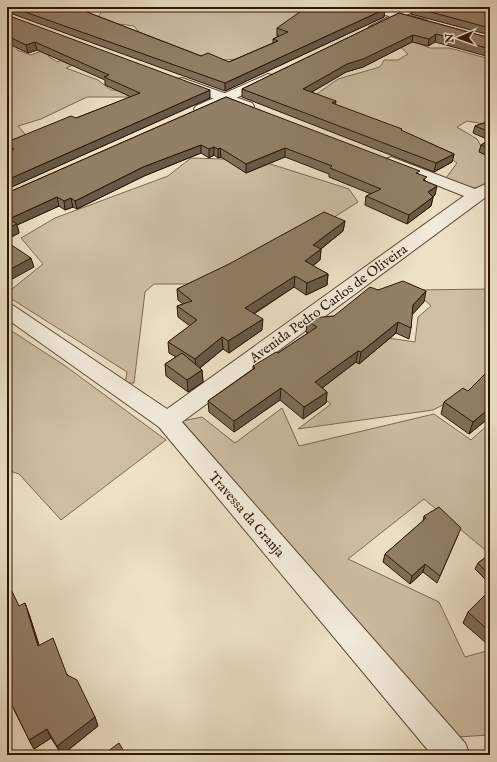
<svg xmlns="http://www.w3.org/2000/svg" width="497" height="762" viewBox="0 0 497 762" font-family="'IM FELL English',serif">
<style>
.green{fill:#cdbea5;stroke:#7e6a52}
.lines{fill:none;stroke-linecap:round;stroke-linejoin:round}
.minor-casing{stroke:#5e4832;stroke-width:2}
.tertiary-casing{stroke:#5e4832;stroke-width:2}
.minor{fill:#f3ecdb;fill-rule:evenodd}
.tertiary{fill:#f3ecdb;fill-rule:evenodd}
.wall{fill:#7d6d59;stroke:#2e1500}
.shaded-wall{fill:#665948;stroke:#2e1500}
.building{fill:#917f67;stroke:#2e1500}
.labels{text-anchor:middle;stroke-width:3;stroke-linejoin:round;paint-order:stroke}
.street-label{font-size:14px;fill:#2e1500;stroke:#f3ecdb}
</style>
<rect width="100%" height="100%" fill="#ede1c7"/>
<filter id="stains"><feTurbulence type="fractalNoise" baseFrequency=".005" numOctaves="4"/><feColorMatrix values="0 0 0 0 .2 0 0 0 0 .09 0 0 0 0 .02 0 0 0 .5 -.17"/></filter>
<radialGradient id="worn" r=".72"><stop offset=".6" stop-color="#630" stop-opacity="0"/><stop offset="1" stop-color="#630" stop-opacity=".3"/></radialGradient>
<g class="green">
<path d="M104,7H249C260,11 275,6 287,7C298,8 309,12 319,15L254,58L208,61L145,39L134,26L96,21Z"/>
<path d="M403,37L430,48H449L490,59V125L467,121L457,127L477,139L490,162V185C476,192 458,186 443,182L457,163L440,151L311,98L338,79L380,67L384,60H398L408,54L398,45Z"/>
<polygon points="7,43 18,46 17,50 31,55 52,47 56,52 48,56 57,62 82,52 75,64 66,68 98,80 111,90 129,91 139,97 87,97 41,119 18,126 30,140 15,145 7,140"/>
<polygon points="191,158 258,160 349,189 358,202 336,216 310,227 202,284 154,284 145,292 134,383 125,383 127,372 7,296 7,293 43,264 21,238 55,218 168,176"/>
<polygon points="490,289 490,381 433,410 298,429 331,404 315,392 388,338 415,342 418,317 431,306 414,290"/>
<polygon points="7,328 64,365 166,440 61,520 19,474 7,470"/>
<polygon points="282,408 299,446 434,414 471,440 490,423 490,554 424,499 348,559 439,602 465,657 490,650 490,735 457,737 182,421 202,417 235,443"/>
</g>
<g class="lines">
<g class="minor-casing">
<g id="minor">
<polygon points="362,7 379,7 426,20 428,22 422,25 363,9"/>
<polygon points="182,78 252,103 254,106 252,109 242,109 177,85 175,82 177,79"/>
<polygon points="391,157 475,189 490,182 490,194 182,422 465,743 470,755 432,755 159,427 7,319 7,304 14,306 167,409 464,196 386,165 383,162 386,159"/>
</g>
</g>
<g class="tertiary-casing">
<g id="tertiary">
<polygon points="408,7 422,7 379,29 371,29 369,27"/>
<polygon points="268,74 273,75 274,78 273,81 206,112 196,112 194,109 196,106"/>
</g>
</g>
<use href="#minor" class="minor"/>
<use href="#tertiary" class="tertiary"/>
</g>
<g class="wall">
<polygon points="7,7 96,7 84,11 201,56 229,62 273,43 273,39 279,36 277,36 277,28 385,9 384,17 225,91 7,12"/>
<polygon points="385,7 405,7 397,10"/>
<polygon points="412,7 483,7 477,10 490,13 490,35 411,14"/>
<polygon points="399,13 490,38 490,57 435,42 428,46 412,42 363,67 346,72 312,92 336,105 402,131 454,154 452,162 434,172 242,97 242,89"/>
<polygon points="7,15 210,98 7,189 7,142 76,118 131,97 105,85 105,80 37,50 28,53 7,43"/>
<polygon points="226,97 419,174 426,181 435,195 433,197 431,206 407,224 365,205 366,196 371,194 329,177 329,174 285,157 246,173 221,157 218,158 214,155 209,158 201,153 144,176 77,209 73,207 65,210 59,206 17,225 19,233 7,239 7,193"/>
<polygon points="490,121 490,157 479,152 481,145 489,140 473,133 475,126"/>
<polygon points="345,221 343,231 321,249 320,260 313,266 328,274 327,285 306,295 294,287 254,314 262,330 229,353 223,349 200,368 202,370 203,382 188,392 166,376 165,364 176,357 169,353 168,342 190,326 178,317 177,306 183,304 178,300 177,289"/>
<polygon points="378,290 424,302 412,314 411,328 409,339 396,333 359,364 356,362 322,388 327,392 326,403 303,419 280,400 234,432 209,412 208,401 253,369 253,366 278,353 308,333 306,332 307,321 334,316"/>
<polygon points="490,377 490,417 469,434 441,414 444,402 468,391"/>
<polygon points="424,516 458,535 437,583 423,572 410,584 383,562 385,554 423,521"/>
<polygon points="490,554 490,584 475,569 478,563"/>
<polygon points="490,590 490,637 485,642 463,623 468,612"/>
<polygon points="19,606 29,614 39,646 68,675 95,717 98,726 62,755 51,738 34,749 14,710"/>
</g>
<g class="shaded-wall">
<polygon points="74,7 96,7 76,15"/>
<polygon points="398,7 405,7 397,10"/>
<polygon points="471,7 483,7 467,15 469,8"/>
<polygon points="385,9 384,17 225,91 225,83"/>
<polygon points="436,34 435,42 428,46 429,39"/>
<polygon points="413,35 412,42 363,67 346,72 303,97 303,89 347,64"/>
<polygon points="35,42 37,50 28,53 26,45"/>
<polygon points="210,90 210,98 7,189 7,180"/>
<polygon points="336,101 335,109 332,103"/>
<polygon points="201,145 201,153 144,176 77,209 75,201 143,167"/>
<polygon points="214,147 214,155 209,158 209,149"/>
<polygon points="220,148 221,157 218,158 218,149"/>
<polygon points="285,148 285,157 246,173 246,164"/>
<polygon points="454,154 452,162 434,172 436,163"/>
<polygon points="437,186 435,195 426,201 428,192"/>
<polygon points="57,197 59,206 17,225 19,233 7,239 7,228 9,219"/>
<polygon points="433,197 431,206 407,224 409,215"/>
<polygon points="71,198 73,207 65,210 64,201"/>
<polygon points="345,221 343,231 313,255 321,249 320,260 304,272 305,261 313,245"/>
<polygon points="31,258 34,267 7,282 7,271"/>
<polygon points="328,274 327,285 306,295 307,283"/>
<polygon points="295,276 294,287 245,319 245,308"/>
<polygon points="426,291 424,302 411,316 413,305"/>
<polygon points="263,319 262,330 229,353 228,341"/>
<polygon points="398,322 396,333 359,364 361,352"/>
<polygon points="222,337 223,349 196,371 195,359"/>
<polygon points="358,351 356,362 314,394 315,382"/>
<polygon points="202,370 203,382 188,392 187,380"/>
<polygon points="281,388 280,400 234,432 234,421"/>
<polygon points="327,392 326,403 303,419 304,407"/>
<polygon points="490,408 490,417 469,434 473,422"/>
<polygon points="425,564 423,572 410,584 412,576"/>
<polygon points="25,603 29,614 43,657 38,646"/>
<polygon points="490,632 490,637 485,642"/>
<polygon points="95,717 98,726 62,755 57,746"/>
<polygon points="47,729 51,738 34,749 29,740"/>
</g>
<g class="building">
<polygon points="11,7 75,7 74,7 201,56 208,53 229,62 278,41 273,39 288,32 277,28 307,7 376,7 385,9 225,83"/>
<polygon points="412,7 471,7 469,8 490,13 490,28"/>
<polygon points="399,13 490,38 490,49 436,34 429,39 413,35 363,59 347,64 303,89 336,101 332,103 402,129 401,130 454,154 436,163 242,89"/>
<polygon points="7,15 210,90 7,180 7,158 9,157 7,156 7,153 14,149 7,145 7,142 71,116 76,118 140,93 104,77 109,75 35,42 26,45 7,36"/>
<polygon points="226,97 420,171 416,173 427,177 423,180 437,186 428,192 433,197 409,215 366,196 381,189 330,168 332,166 285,148 246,164 220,148 218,149 214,147 209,149 201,145 143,167 75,201 71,198 64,201 57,197 9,219 17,224 7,228 7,193"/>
<polygon points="490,121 490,132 475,126"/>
<polygon points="490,140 490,149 481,145"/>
<polygon points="324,212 345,221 313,245 321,249 305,261 328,274 307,283 295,276 245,308 263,319 228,341 222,337 195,359 168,342 197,320 177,306 192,301 177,289 229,264"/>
<polygon points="7,242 31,258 7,271"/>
<polygon points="403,281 426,291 413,305 411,328 398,322 361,352 358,351 315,382 327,392 304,407 281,388 234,421 208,401 255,368 253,366 276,352 278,353 317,327 307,321 310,318 334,316 370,287 378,290"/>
<polygon points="182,353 202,370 187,380 165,364"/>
<polygon points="485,374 490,377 490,408 473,422 444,402 463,388 468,391"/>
<polygon points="439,507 461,528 440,576 425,564 412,576 385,554 426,518 424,516"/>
<polygon points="490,554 490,576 478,563"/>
<polygon points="7,581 19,606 25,603 38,646 53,638 67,675 77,680 95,717 57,746 47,729 29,740 13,707 7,698"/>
<polygon points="490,590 490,632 468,612"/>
<polygon points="119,743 126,755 103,755"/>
<polygon points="372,750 376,755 367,755"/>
</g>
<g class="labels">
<g class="street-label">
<text transform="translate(328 303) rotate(-36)" y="5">Avenida Pedro Carlos de Oliveira</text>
<text transform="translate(247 514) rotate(49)" y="5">Travessa da Granja</text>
</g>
</g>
<rect width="497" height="762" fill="none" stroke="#ede1c7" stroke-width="24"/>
<rect x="8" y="8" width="481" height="746" fill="none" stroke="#2e1500" stroke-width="2"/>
<rect x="12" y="12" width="473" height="738" fill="none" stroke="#2e1500"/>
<g transform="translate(459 38) rotate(268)" stroke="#f3ecdb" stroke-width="3" paint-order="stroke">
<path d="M0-3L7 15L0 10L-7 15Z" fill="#2e1500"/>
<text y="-6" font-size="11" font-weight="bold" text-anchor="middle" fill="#2e1500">N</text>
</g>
<rect width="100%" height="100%" filter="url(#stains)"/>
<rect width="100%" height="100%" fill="url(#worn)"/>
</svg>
